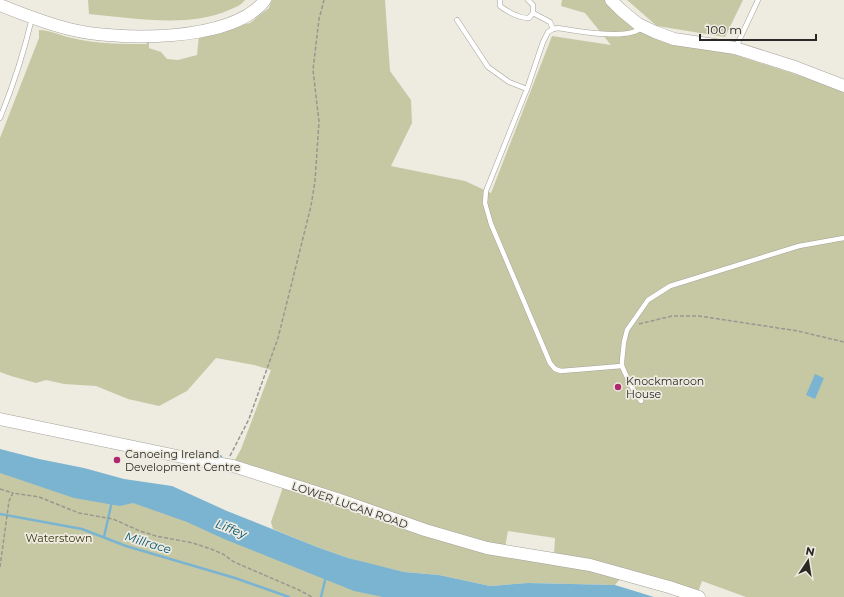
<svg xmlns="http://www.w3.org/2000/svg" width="844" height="597" viewBox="0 0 844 597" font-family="Montserrat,sans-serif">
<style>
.green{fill:#c6c8a4}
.water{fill:#7bb4d1}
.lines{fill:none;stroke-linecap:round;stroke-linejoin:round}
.stream{stroke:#7bb4d1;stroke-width:2.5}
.lane-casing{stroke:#a5a29a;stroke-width:5.5}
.secondary-casing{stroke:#a5a29a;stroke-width:13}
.path{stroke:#999790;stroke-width:1.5;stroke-dasharray:4 2;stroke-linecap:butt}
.lane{stroke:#fff;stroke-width:4.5}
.secondary{stroke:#fff;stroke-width:12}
.poi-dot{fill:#ae286f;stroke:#eeebe1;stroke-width:1.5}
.labels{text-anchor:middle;stroke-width:3.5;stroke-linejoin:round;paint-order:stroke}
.poi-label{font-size:11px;fill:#292824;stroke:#eeebe1;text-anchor:start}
.street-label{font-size:11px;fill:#292824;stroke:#eeebe1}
.park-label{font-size:11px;fill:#39390e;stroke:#eeebe1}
.water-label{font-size:12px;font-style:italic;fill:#02536f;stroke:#eeebe1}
</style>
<rect width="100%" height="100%" fill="#eeebe1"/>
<g class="green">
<path d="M88,0H245C240,6 236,7 229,10C189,28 132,18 89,14Z"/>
<path d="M272,0H385L390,71L411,100L412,123L391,166L465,181L491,193L552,36L611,45L585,13L561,6L562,0H606L618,13L729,53L844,90V597H746L702,581L698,592L554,554L555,538L508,531L505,547L452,534L235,460L241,449L271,370L254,365L216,358L187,391L159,406L128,399L96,386L64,384L46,380L36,383L11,376L0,372V138L39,38V30C50,30 61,36 72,38C96,44 121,44 146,44L149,41V48L161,52L167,59L178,60L197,55L199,35L250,23L269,8Z"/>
<polygon points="627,0 743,0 725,37 657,26"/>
<polygon points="0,464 460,597 0,597"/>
<polygon points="283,487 562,564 621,578 615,585 528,583 490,586 439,575 404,572 369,564 348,558 317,547 273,529 271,522"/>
</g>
<g class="water">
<polygon points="815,374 824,378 815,399 806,395"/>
<polygon points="0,449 39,459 84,468 124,479 172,486 227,511 317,547 348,558 404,572 439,575 490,586 528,583 615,585 654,597 383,597 354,591 224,539 187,522 133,503 120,506 74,498 0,473"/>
</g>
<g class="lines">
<g class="stream">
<polyline points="220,456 221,457"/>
<polyline points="0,514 82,529 126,546 235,578 289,597"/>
<polyline points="104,537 112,501"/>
<polyline points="321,597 326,576"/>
</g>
<g class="lane-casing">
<g id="lane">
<path d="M500,0V6C508,12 519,18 529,18L533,13V5L528,0"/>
<polyline points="533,13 550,22 553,29"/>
<polyline points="457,20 488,67 509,82 527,89"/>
<polyline points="736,47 758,0"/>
<path d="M0,118C13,86 24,52 32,18"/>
<path d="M622,366L561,371L555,369L550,363L491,224L485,203L486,191L527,89L543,42L548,32L553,29L558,28C576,31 630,41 642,27"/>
<polyline points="641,401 633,389 625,373 622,366 622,361 624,342 627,330 648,300 670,286 799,246 844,238"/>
</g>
</g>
<g class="secondary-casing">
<g id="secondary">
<polyline points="611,0 621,10 638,24 655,32 674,39 735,48 795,67 844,86"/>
<path d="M0,5C22,14 45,23 69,29C116,41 233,43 265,0"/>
<polyline points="0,419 187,458 233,466 337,499 425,530 487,548 590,565 669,587 699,597"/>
</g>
</g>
<g class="path">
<polyline points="639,324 672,316 699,316 798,331 844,342"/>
<polyline points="230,456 249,419 278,338 311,206 315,181 319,122 313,70 319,19 324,0"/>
<polyline points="0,489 13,493"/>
<polyline points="0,567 9,501 13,493 39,497 79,513 113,519 140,531 156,536 193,543 211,549 223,554 234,562 299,590 312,597"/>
</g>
<use href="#lane" class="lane"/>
<use href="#secondary" class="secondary"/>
</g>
<g class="poi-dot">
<circle cx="618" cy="387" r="4"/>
<circle cx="117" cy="460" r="4"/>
</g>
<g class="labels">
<g class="poi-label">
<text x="626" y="385">Knockmaroon<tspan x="626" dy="13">House</tspan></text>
<text x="125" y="458">Canoeing Ireland<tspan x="125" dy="13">Development Centre</tspan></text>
</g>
<g class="street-label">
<text transform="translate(350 505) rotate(19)" y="4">LOWER LUCAN ROAD</text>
</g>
<g class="park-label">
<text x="59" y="542">Waterstown</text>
</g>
<g class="water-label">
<text transform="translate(231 529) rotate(21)" y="4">Liffey</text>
<text transform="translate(148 543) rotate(17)" y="4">Millrace</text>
</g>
</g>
<g transform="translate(808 561) rotate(12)" stroke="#eeebe1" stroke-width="3" paint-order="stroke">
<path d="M0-3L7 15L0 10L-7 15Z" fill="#292824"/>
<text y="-6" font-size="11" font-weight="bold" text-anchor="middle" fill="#292824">N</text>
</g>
<path d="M700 34v6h116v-6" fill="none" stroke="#292824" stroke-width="2"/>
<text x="706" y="34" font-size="12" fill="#292824" stroke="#eeebe1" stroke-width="3" paint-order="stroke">100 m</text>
</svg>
